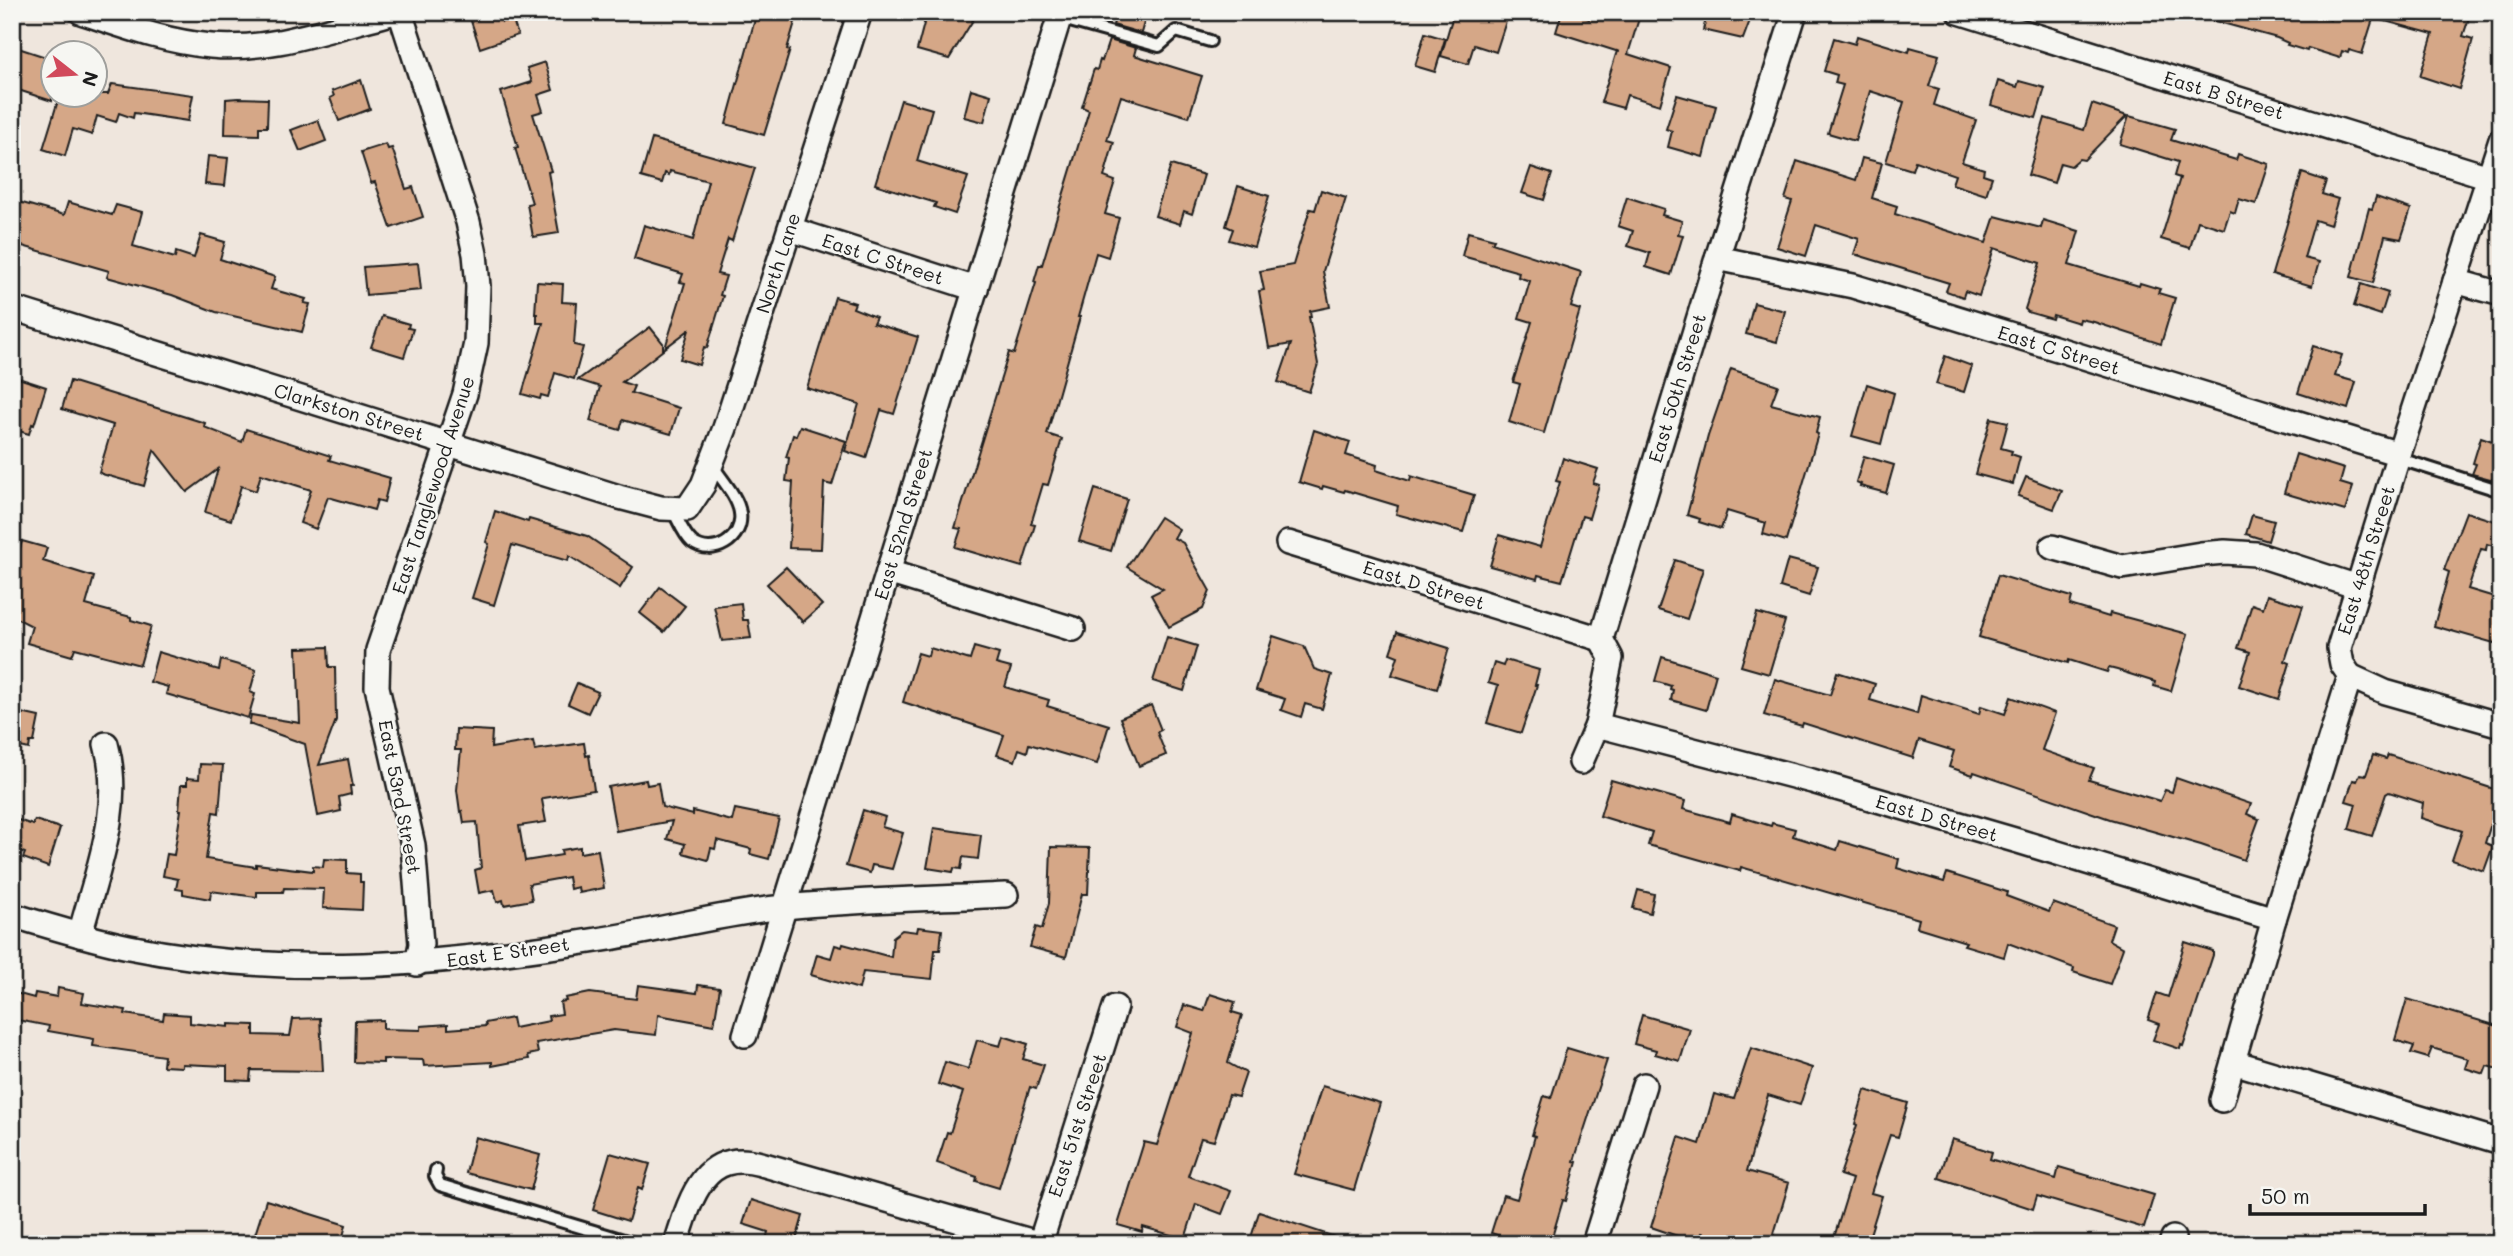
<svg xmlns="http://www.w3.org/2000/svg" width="2513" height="1256" viewBox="0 0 2513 1256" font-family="Mali,sans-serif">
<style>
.building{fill:#d5a787;stroke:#1c1c1c;stroke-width:2}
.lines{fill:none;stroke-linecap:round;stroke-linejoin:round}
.service-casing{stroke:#1c1c1c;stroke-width:16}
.minor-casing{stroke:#1c1c1c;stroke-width:28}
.service{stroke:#f6f6f2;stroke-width:10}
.minor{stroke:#f6f6f2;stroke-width:23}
.labels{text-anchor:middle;stroke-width:5;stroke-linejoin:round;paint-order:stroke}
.street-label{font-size:19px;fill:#1c1c1c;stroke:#f6f6f2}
</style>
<rect width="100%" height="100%" fill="#efe6dd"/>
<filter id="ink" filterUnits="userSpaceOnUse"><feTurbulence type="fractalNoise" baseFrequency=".0143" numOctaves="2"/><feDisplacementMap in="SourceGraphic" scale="14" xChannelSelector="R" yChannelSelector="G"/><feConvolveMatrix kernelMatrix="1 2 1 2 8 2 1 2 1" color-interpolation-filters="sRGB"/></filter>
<g filter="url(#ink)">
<g class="building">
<polygon points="487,12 499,12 502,22 512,18 518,35 480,48 470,18"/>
<polygon points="757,12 798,12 787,49 790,50 764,135 726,124"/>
<polygon points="927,12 978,12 949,59 917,50"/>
<polygon points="1117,12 1147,12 1141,33 1113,25"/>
<polygon points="1454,12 1509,12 1496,52 1474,45 1468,64 1441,56"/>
<polygon points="1562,12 1570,12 1589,19 1591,12 1641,12 1628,54 1671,68 1660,105 1627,95 1623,108 1601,102 1617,51 1619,52 1556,32"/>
<polygon points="1708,12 1742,12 1752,15 1743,39 1703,30"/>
<polygon points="2205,12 2304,12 2330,20 2332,12 2351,12 2373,19 2362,54 2349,50 2348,53 2342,51 2340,58 2308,48 2307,51 2287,45 2288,43 2277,38 2204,18"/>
<polygon points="2375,12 2471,12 2463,36 2473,39 2459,89 2420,76 2433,34 2374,18"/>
<polygon points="1425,33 1445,39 1435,72 1415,66"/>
<polygon points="1857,36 1909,52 1910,47 1939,55 1929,86 1939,89 1934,105 1976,120 1962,162 1984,169 1983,174 1992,177 1986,195 1952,184 1955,175 1915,161 1912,170 1886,162 1904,102 1870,91 1855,141 1828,133 1843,85 1835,83 1837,75 1824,71 1834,38 1855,44"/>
<polygon points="1109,40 1136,48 1134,55 1202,76 1189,117 1121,96 1107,140 1114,142 1104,177 1115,181 1105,214 1119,218 1108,257 1096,253 1078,317 1080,317 1047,434 1062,439 1048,485 1043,484 1031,524 1035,525 1022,567 955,547 961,529 955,528 1009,352 1014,354 1036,283 1034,282 1039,265 1042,265 1089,110 1082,107 1094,69 1097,70 1100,60 1102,61"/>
<polygon points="12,46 52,59 52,101 12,88"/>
<polygon points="545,62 553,90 538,95 543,111 533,114 551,171 548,172 559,233 533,237 527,204 532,203 515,148 518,147 501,92 532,82 527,68"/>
<polygon points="361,80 370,109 339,121 330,98 334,96 332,91"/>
<polygon points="1998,81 2017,87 2019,81 2045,88 2036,118 1991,105"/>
<polygon points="112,84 193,95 188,121 134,113 133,118 119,113 116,122 97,116 92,135 73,129 65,156 43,149 60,94 108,94"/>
<polygon points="971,89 991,95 984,122 964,117"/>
<polygon points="1677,95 1716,106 1703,157 1668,147 1672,131 1666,129"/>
<polygon points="238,98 268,99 267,127 259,127 259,135 225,134 226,99"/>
<polygon points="901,100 932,109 917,161 968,177 955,214 934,207 936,203 875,184"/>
<polygon points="2092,104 2127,116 2084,160 2079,159 2071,166 2060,163 2054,183 2028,175 2045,118 2084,130"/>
<polygon points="2129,116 2175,129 2171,140 2236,160 2238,154 2269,164 2256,204 2239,199 2235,213 2230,211 2224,229 2198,221 2190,248 2161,239 2180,178 2174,176 2178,162 2120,144"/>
<polygon points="318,120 326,141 300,151 291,130"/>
<polygon points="652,139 755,168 732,241 728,239 717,274 726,276 720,295 723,296 707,348 704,347 699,365 680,359 689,330 665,348 685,283 680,282 683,274 634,259 644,225 693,240 708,181 670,171 669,175 665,173 662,183 641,177"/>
<polygon points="386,144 388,149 392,148 406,189 413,187 423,217 391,228 375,182 371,183 361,152"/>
<polygon points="208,156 228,158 225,186 205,184"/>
<polygon points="1862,158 1882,163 1872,198 1897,206 1895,214 1986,243 1995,216 2041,228 2043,220 2079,231 2069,265 2139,286 2140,283 2160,289 2158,293 2175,298 2161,344 2094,322 2080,319 2079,323 2053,315 2052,319 2028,312 2025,309 2040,263 1994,248 1979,296 1965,291 1963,297 1946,291 1949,283 1854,254 1859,239 1816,225 1806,256 1777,247 1792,201 1785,199 1797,161 1856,180"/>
<polygon points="1171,165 1204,175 1192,214 1184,211 1180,224 1155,216"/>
<polygon points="1531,167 1552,174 1544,200 1522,193"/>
<polygon points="2302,173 2326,181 2322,194 2338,199 2330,225 2315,220 2304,258 2319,262 2312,286 2272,274"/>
<polygon points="1238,186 1269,196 1254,247 1229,240 1233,229 1226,226"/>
<polygon points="1321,190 1346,198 1323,271 1330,307 1310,311 1311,317 1309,317 1318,364 1309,392 1278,382 1291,344 1269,348 1259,291 1264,290 1260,271 1293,265 1310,209 1315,210"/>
<polygon points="1627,197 1664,209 1662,215 1682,221 1678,234 1683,235 1671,275 1646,267 1650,253 1628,246 1633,231 1618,226"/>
<polygon points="2376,197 2411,209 2401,239 2385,236 2373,283 2351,277 2369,208 2372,209"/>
<polygon points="12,200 64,215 68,202 112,215 116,205 142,212 133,246 175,258 176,252 194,258 201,235 225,242 220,259 275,277 271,289 306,299 304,303 310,304 302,332 216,312 172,295 107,277 109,271 12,243"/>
<polygon points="1468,232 1494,239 1492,243 1581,272 1571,307 1580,310 1544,433 1509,422 1520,384 1513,382 1532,322 1519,318 1530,281 1518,277 1519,272 1462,256"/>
<polygon points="418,263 421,290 366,295 363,267"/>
<polygon points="537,282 563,284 562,302 577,303 574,345 583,347 574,379 555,373 548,397 541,395 540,399 522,394 543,323 537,323 537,314 535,314"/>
<polygon points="2361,284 2388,293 2381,315 2354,306"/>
<polygon points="835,297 855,303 853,308 876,317 873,323 918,337 894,414 881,410 866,458 845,451 859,404 807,388"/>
<polygon points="1754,303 1785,311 1777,342 1746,334"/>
<polygon points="382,316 409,324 408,328 413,329 404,357 371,347"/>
<polygon points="650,327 663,343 663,350 622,382 634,386 631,393 679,408 671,434 623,420 620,430 590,421 600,387 578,380"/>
<polygon points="2313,346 2342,355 2335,376 2356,382 2348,409 2298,393"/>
<polygon points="1945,356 1972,366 1964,392 1936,384"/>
<polygon points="1731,369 1778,385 1771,404 1820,417 1816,433 1818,434 1786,541 1763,534 1766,523 1727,511 1721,529 1699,522 1700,519 1687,515 1708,436"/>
<polygon points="12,376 46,387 34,425 32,424 29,434 12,429"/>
<polygon points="70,381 205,423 204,427 242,442 246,429 331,456 329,460 390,478 384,502 377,500 374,510 328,497 316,529 300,523 311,490 261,474 256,491 241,486 231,520 205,512 218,469 187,492 154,450 144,486 102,474 99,472 113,425 62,409"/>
<polygon points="1867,384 1894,393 1881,444 1852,436"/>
<polygon points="1991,418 2008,422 2001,448 2012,451 2011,454 2020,457 2013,484 1975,474"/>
<polygon points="800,426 846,441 832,485 824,483 821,549 789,548 793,482 786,481 789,458 786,457 793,435 796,436"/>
<polygon points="1314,430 1350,442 1346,455 1377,465 1376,470 1410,481 1411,476 1474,495 1463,532 1396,514 1398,506 1345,490 1344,492 1323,486 1322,489 1299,482"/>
<polygon points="2481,437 2501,444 2501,474 2496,473 2494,480 2472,474 2476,464 2473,463"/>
<polygon points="2296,454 2344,469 2340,483 2353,487 2345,511 2284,493"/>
<polygon points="1864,456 1894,465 1886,493 1860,486 1861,484 1856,482"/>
<polygon points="1563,458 1598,469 1593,483 1599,485 1589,518 1582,516 1562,581 1538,575 1537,579 1490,566 1499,535 1540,547 1560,482 1556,481"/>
<polygon points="2026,477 2062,491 2054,509 2018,496"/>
<polygon points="1095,489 1127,499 1111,551 1079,541"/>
<polygon points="495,511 528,522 529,519 587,536 633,567 620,588 569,556 568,561 512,545 494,605 472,598 489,544 486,542"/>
<polygon points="2466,512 2501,523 2501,548 2487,544 2486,550 2481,549 2468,589 2501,599 2501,645 2434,626 2449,572 2444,570"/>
<polygon points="2252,515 2274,521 2268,541 2246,534"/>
<polygon points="1160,517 1179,529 1174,538 1183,543 1210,591 1203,609 1169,627 1151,595 1163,589 1127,567"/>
<polygon points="22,541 47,548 43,561 94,577 86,605 131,617 131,620 151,626 140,665 75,648 72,656 27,643 32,626 12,616 12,577"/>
<polygon points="1788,559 1818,567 1809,596 1780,587"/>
<polygon points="1675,560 1703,569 1687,619 1658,610"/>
<polygon points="786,567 822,605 803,622 767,584"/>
<polygon points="1998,575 2072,597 2070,605 2109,617 2110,613 2188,634 2171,691 2154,686 2155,682 2117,670 2109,668 2107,672 2069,660 2068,663 1979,637"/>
<polygon points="660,587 685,606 664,632 640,613"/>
<polygon points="2267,595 2303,606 2285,661 2290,663 2279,699 2239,686 2250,652 2238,648 2252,604 2263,608"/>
<polygon points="741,603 743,620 748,620 751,638 722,641 714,606"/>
<polygon points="1757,613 1785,621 1769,674 1741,666"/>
<polygon points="1397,632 1449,648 1437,689 1392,675 1398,656 1390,653"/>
<polygon points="1273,636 1304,646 1314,669 1332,675 1322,709 1305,704 1301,717 1281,710 1285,699 1256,690"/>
<polygon points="1167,637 1197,646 1184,691 1153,681"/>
<polygon points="328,647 329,667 335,667 336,720 319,765 348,759 353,786 350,786 351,794 339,797 341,811 318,816 305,744 249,724 251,715 300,723 297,648"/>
<polygon points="974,647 999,654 996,664 1011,668 1005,687 1049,700 1047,706 1109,725 1097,764 1029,744 1027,752 1019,749 1015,761 997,755 1004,735 903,702 918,653 928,656 930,648 970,660"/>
<polygon points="158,652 219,670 221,660 256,670 250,692 255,694 248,718 166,694 168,687 150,682"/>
<polygon points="1662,657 1716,674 1706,710 1671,700 1673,690 1670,689 1671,686 1655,681"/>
<polygon points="1505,660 1539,670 1535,685 1537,685 1521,733 1487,723 1498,686 1488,683 1494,663 1503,666"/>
<polygon points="1837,672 1875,684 1870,700 1917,714 1921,695 1979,714 1981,706 2005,714 2011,697 2055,713 2042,750 2094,768 2089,780 2160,801 2165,790 2172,792 2176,778 2251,804 2247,814 2259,819 2244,860 2201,845 2110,819 1974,772 1973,775 1949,767 1954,751 1919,740 1913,758 1803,723 1802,726 1764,715 1775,679 1830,695"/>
<polygon points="577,683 598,692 588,713 568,704"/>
<polygon points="1151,705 1161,730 1157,732 1166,755 1139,766 1120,718"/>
<polygon points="12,711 39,717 34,742 30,742 29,749 12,745"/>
<polygon points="456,729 492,731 491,748 533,741 535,750 584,743 586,756 589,755 594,790 544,798 542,800 546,822 519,826 525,861 562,855 561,850 580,847 580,853 598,850 604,888 579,893 578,887 570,889 568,877 529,884 532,900 504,905 503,900 497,902 494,890 479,893 475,870 481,868 477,822 464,823 462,811 460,812 457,790 461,750 455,750"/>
<polygon points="2373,755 2386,759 2388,755 2497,790 2496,793 2500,795 2485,843 2493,846 2484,871 2452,860 2462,831 2421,818 2423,803 2389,792 2386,794 2372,836 2349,829 2356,804 2346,801 2353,780 2357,781 2360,774 2366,775"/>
<polygon points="200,764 223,765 219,813 213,812 206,859 256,867 256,864 313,871 313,866 323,867 324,859 347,860 347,873 360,874 360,882 363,882 362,910 323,908 324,889 284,888 283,892 257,892 257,897 211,891 210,899 183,894 183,890 176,889 178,879 163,876 167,854 174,855 181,810 179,810 181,785 187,785 187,778 199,779"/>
<polygon points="646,780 647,785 658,783 662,807 693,815 693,811 732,821 735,809 779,818 769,859 750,854 751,849 717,840 715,849 711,848 708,860 683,853 685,844 667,839 672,821 616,831 608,787"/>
<polygon points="1611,780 1685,801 1683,809 1730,822 1732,814 1771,826 1772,823 1795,829 1793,836 1837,850 1840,841 1899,859 1897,868 1944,882 1947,873 2007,892 2006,896 2049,912 2053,903 2114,925 2109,940 2123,948 2110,984 2073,972 2074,968 2008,943 2004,957 1964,945 1966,942 1917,927 1919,919 1741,867 1740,871 1648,845 1652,832 1600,816"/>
<polygon points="863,810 885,817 882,827 903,833 892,869 872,865 870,873 846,866"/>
<polygon points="12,818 33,825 35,820 60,828 48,867 23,858 25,853 12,848"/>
<polygon points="934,828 981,835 978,859 963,857 961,869 954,868 953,872 927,868"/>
<polygon points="1051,847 1090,848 1088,894 1082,894 1066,957 1030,947 1036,927 1042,929 1049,903"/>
<polygon points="1638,890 1654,894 1650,913 1633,908"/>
<polygon points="918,927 942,930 940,950 935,950 932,979 863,972 859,989 811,975 817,954 831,958 835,945 842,947 843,944 891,957 893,937 902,930 917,932"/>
<polygon points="2185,942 2213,951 2213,955 2183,1046 2181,1045 2180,1049 2153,1040 2159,1024 2148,1020 2157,993 2168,997"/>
<polygon points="638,985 697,993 698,985 720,988 714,1025 658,1015 656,1035 614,1030 536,1043 538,1053 528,1055 529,1059 492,1066 492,1062 424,1066 423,1060 383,1059 383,1063 354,1062 355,1021 383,1020 383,1029 421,1030 421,1026 448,1024 448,1029 486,1026 485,1023 512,1018 514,1028 549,1021 548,1016 562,1014 560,1002 566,1001 565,998 590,993 636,999"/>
<polygon points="58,988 84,993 82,1003 126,1010 125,1014 163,1020 164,1013 190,1015 190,1023 229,1027 229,1024 254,1025 254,1035 290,1036 293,1019 320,1018 323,1071 251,1070 250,1081 227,1080 227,1066 182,1064 182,1067 163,1066 164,1056 93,1046 94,1039 48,1031 49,1026 12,1019 12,992 34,998 35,993 57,997"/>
<polygon points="1210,994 1235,1002 1232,1012 1242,1015 1228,1063 1246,1073 1238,1097 1229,1095 1214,1141 1201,1138 1188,1176 1231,1191 1222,1214 1196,1204 1185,1239 1143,1227 1142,1232 1118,1225 1144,1142 1157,1145 1193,1033 1177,1027 1184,1005 1204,1011"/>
<polygon points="2407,999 2501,1027 2501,1070 2487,1066 2484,1074 2465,1068 2468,1059 2432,1048 2428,1058 2411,1053 2414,1046 2395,1040"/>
<polygon points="1642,1015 1690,1029 1680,1061 1655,1054 1656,1050 1634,1044"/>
<polygon points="1003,1036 1028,1044 1023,1059 1044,1065 1036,1089 1030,1087 999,1188 976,1181 977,1177 937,1163 947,1132 950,1133 963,1092 938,1084 945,1062 968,1069 977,1040 1000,1046"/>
<polygon points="1567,1048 1607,1060 1574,1161 1577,1162 1566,1201 1563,1200 1550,1244 1525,1244 1491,1233 1503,1195 1517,1199 1535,1136 1532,1135 1544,1096 1551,1098"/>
<polygon points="1751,1048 1812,1068 1800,1105 1768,1095 1747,1171 1789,1183 1771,1244 1740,1244 1702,1233 1698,1243 1651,1227 1679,1137 1700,1144 1714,1094 1734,1099"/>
<polygon points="1322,1086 1380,1103 1354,1190 1294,1174"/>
<polygon points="1865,1090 1908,1103 1898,1137 1890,1135 1871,1193 1882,1196 1867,1244 1832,1244 1852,1179 1840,1175 1857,1125 1855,1124"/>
<polygon points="475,1137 540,1155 531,1190 466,1173"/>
<polygon points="1952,1139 1992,1152 1990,1159 2056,1179 2059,1167 2154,1195 2144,1228 2037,1196 2033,1209 1939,1178"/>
<polygon points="610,1153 650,1164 642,1190 638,1188 628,1221 593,1210"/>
<polygon points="266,1200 346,1225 341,1244 252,1244"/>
<polygon points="751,1200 803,1216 795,1244 765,1244 768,1232 743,1224"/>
<polygon points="1259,1212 1344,1240 1344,1244 1249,1244"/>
</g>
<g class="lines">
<g class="service-casing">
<g id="service">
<polyline points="1059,18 1159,46 1176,31 1210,41"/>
<polyline points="2397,458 2501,491"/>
<path d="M672,509C678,519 683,534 692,542C713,558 744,539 740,513C738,497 722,480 713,466"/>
<polyline points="436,1170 435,1176 440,1185 637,1244"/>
</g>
</g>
<g class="minor-casing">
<g id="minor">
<path d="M81,12C123,26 166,42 211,46C273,52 336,26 396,12"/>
<polyline points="400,12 468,222 475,254 478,286 476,343 465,394 378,650 377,687 413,845 421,944 417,964"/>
<polyline points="1959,12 2489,177"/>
<polyline points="790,229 976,289"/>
<polyline points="1717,258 1853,286 2399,454"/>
<polyline points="2455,281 2501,294"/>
<polyline points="12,308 619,497 661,508 687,509 703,485 725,428 860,12"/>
<polyline points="1288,543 1601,639"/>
<polyline points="2052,547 2122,567 2201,554 2225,552 2256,554 2358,587"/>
<polyline points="888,572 1073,629"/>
<polyline points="2350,676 2385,692 2501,725"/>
<polyline points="1597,725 1812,781 2018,841 2274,919"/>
<polyline points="1581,762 1597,725 1611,658 1601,639 1717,258 1795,12"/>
<path d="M12,915C51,927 90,939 129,947C285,979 442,965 597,940C658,931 723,913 784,907C858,900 932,899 1006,895"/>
<path d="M80,935C96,873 124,807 106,744"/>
<polyline points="745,1035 1061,12"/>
<polyline points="2233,1062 2501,1142"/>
<polyline points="2222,1100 2274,919 2350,676 2342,664 2339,648 2399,454 2501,140"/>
<path d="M676,1244C690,1200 703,1148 761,1164L1041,1244"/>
<polyline points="1040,1244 1115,1007"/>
<polyline points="1594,1244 1644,1085"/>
<polyline points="2171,1244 2173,1238"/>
</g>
</g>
<use href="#service" class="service"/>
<use href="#minor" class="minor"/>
</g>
</g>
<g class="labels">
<g class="street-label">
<text transform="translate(2224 95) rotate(17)" y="7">East B Street</text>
<text transform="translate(883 259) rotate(18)" y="7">East C Street</text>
<text transform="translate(778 263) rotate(-72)" y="7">North Lane</text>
<text transform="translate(2059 350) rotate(17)" y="7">East C Street</text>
<text transform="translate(1677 388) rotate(-73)" y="7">East 50th Street</text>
<text transform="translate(349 412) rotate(17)" y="7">Clarkston Street</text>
<text transform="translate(433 485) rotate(-72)" y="7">East Tanglewood Avenue</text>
<text transform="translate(903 524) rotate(-73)" y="7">East 52nd Street</text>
<text transform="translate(2366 560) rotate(-73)" y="7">East 48th Street</text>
<text transform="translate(1424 585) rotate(17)" y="7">East D Street</text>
<text transform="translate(400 797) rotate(79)" y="7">East 53rd Street</text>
<text transform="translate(1937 818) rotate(16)" y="7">East D Street</text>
<text transform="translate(508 952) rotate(-8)" y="7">East E Street</text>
<text transform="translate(1077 1125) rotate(-72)" y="7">East 51st Street</text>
</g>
</g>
<rect width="2513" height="1256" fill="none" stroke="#f6f6f2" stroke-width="42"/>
<rect x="21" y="21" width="2471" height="1214" fill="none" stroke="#1c1c1c" stroke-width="2.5" filter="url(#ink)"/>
<g transform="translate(74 74) rotate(107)"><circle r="33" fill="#f6f6f2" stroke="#9f9f9c" stroke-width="2"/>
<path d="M0-5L12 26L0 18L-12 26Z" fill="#d1495b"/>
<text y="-10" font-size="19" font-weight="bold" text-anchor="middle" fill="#1c1c1c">N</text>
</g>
<path d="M2250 1204v10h175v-10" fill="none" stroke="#1c1c1c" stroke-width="3.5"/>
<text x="2261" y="1204" font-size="21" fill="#1c1c1c" stroke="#f6f6f2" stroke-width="5" paint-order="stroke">50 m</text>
</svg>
